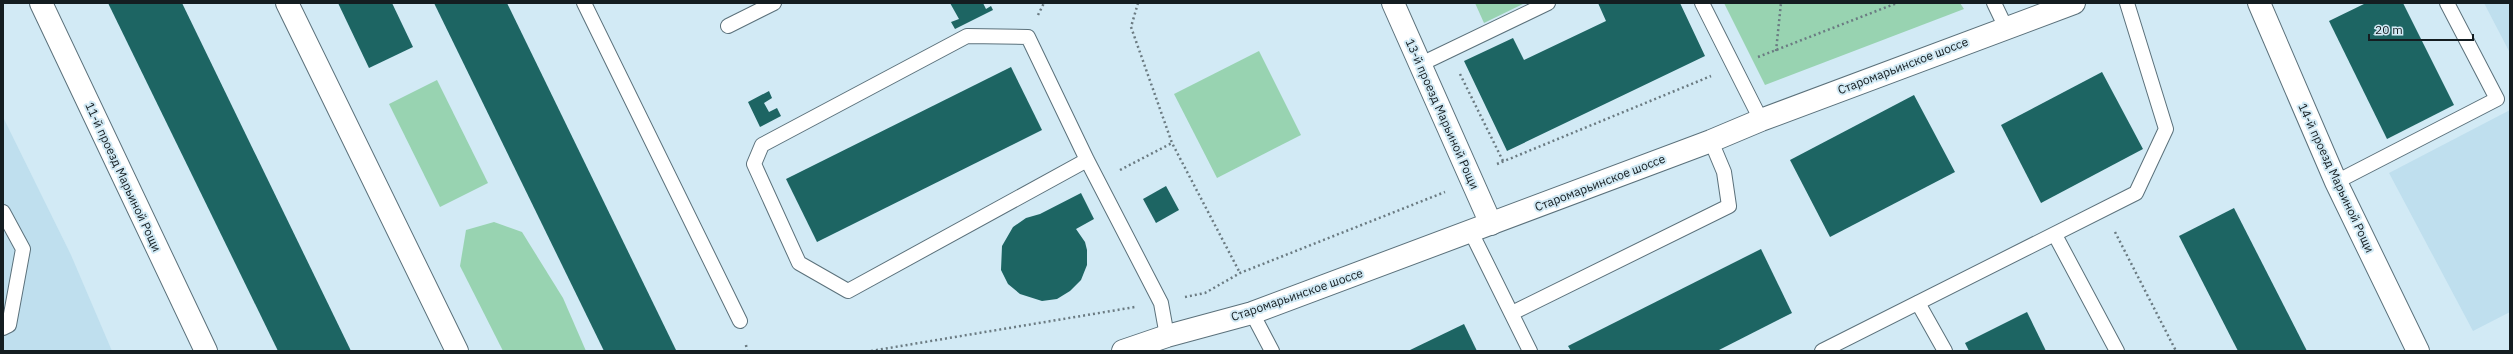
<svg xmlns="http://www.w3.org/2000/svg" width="2513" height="354" viewBox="0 0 2513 354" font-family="'IBM Plex Sans',sans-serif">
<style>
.built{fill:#bfdfee}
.green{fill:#98d3b1}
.building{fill:#1d6563}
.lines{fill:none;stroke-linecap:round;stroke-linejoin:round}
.service-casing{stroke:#5b717b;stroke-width:16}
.minor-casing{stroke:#5b717b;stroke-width:24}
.tertiary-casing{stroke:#5b717b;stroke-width:24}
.path{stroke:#6b7b82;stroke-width:2.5;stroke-dasharray:2 3;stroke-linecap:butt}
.service{stroke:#fff;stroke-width:14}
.minor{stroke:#fff;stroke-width:22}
.tertiary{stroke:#fff;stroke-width:22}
.labels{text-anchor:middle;stroke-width:4;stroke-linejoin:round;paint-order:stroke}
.street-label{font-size:12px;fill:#141d21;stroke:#d2eaf5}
</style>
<rect width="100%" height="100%" fill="#d2eaf5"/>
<g class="built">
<polygon points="2484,3 2510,3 2510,53"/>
<polygon points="2510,110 2510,312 2473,331 2389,173"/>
<polygon points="3,117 71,255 112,351 3,351"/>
</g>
<g class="green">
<polygon points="1475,3 1525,3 1484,23"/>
<polygon points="1724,3 1960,3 1964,9 1765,85"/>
<polygon points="1259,51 1301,135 1217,178 1174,94"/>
<polygon points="437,80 488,183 440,207 389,104"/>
<polygon points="494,222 522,232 563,298 586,351 503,351 460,266 466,230"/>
</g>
<g class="building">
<polygon points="108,3 182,3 351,351 278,351"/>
<polygon points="338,3 392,3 413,47 369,68"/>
<polygon points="434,3 507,3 676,350 604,351"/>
<polygon points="950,3 983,3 986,9 991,6 993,10 955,29 951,22 959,19"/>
<polygon points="1598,3 1680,3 1705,56 1507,151 1464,61 1513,38 1524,60 1606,21"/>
<polygon points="2366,3 2403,3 2454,105 2387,139 2329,21"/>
<polygon points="1011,67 1042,130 817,242 786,179"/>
<polygon points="2102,72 2143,149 2041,203 2001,125"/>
<polygon points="769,91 772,98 764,103 769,112 777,108 781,116 760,127 748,102"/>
<polygon points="1914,95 1955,172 1830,237 1790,160"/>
<polygon points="1166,186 1179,210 1156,223 1143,199"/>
<polygon points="1081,193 1094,219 1076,229 1085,242 1087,250 1087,265 1081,280 1070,291 1057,299 1042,301 1020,294 1008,284 1001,270 1002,246 1013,227 1026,218 1040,214"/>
<polygon points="2234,208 2307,351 2238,351 2179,236"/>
<polygon points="1761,249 1792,313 1717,351 1571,351 1568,346"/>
<polygon points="2027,312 2046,351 1969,351 1965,343"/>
<polygon points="1464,324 1477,351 1408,351"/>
</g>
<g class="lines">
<g class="service-casing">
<g id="service">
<polyline points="584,3 740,321"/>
<polyline points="1702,3 1761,120"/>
<polyline points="1994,3 2006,28"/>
<polyline points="728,26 774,3"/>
<polyline points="1421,64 1548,3"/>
<polyline points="1087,160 848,291 799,263 754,164 762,145 967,36 1028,37 1087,160 1161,303 1167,336"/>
<polyline points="2336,182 2497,99 2447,3"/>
<polyline points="3,212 23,249 9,325 3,328"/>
<polyline points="1471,232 1530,351"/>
<polyline points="2055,235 2117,351"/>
<polyline points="1918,303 1945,351"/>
<polyline points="1252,313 1272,351"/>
<polyline points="1512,313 1729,206 1724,172 1711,141"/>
<polyline points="1822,351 2136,193 2166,129 2127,3"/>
</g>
</g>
<g class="minor-casing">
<g id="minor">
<polyline points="41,3 206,351"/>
<polyline points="287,3 457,351"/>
<polyline points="1393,3 1491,224"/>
</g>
</g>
<g class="tertiary-casing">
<g id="tertiary">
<polyline points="2259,3 2336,182 2418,351"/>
<polyline points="1123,351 1167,336 1252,313 1711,141 1761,120 2074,3"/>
</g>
</g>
<g class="path">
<polyline points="1138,3 1131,27 1172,143 1240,273"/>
<polyline points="1038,15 1044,3"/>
<polyline points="1776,51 1781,3"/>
<polyline points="1758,57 1897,3"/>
<polyline points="1460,74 1503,161"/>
<polyline points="1497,164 1711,76"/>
<polyline points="1120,170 1172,143"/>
<polyline points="2115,232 2176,351"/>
<polyline points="1185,297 1205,293 1240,273 1445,192"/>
<polyline points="746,345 747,351"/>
<polyline points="871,351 1135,307"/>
</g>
<use href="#service" class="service"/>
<use href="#minor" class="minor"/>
<use href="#tertiary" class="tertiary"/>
</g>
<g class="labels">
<g class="street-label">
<text transform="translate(1903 66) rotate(-21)" y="4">Старомарьинское шоссе</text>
<text transform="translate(1442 114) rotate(66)" y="4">13-й проезд Марьиной Рощи</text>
<text transform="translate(123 177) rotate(65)" y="4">11-й проезд Марьиной Рощи</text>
<text transform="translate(2336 178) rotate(65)" y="4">14-й проезд Марьиной Рощи</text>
<text transform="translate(1600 183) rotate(-21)" y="4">Старомарьинское шоссе</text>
<text transform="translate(1297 295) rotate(-19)" y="4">Старомарьинское шоссе</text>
</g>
</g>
<rect width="2513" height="354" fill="none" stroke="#141d21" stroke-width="8"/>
<path d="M2369 34v6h104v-6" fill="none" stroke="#141d21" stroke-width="2"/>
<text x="2375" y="34" font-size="12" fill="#141d21" stroke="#d2eaf5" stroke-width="3" paint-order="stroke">20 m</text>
</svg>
